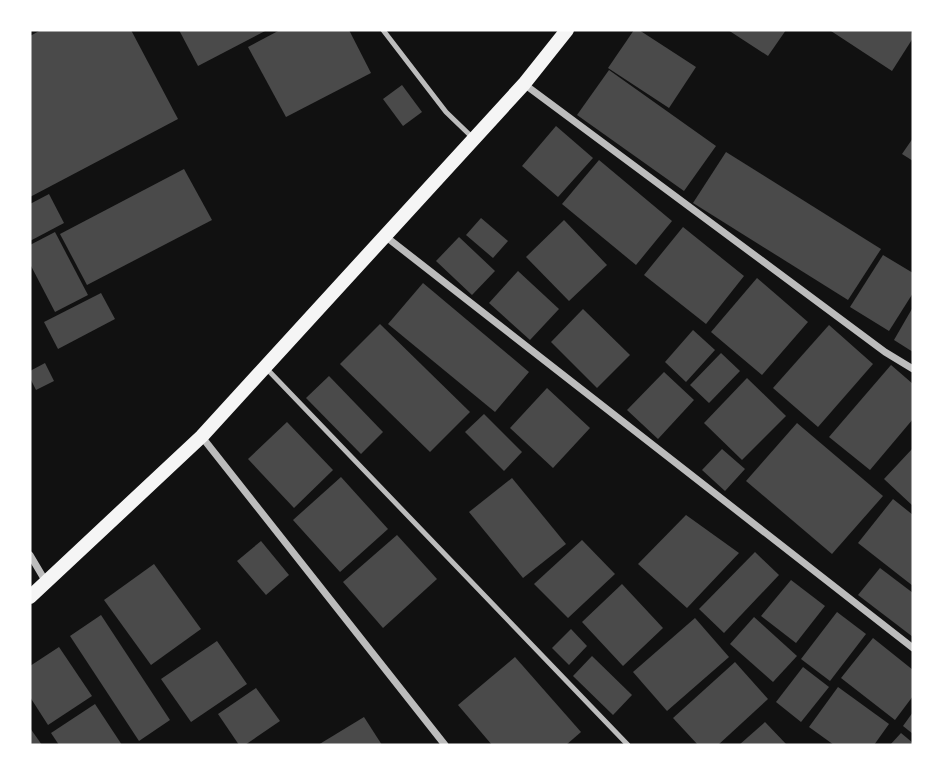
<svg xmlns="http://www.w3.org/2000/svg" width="943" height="775" viewBox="0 0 943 775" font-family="Arial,sans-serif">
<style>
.building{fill:#4a4a4a}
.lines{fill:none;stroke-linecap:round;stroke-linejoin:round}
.service{stroke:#bcbcbc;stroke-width:5}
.minor{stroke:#bcbcbc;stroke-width:7}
.secondary{stroke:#f5f5f5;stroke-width:14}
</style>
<rect width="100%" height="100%" fill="#111"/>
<g class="building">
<polygon points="41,30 131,30 178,119 30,197 30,36"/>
<polygon points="179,30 267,30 198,66"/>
<polygon points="280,30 349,30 371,73 286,117 248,47"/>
<polygon points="634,30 639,30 696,67 669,108 608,68"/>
<polygon points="728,30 786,30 768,56"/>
<polygon points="832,30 911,30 913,38 892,71 831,31"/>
<polygon points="609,70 716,146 684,191 577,115"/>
<polygon points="402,85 422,112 403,126 383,99"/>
<polygon points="556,126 593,158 558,197 522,166"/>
<polygon points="913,138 913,161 902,154"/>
<polygon points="726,152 881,249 848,300 693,203"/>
<polygon points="599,160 672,221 636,265 562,204"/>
<polygon points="184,169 212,220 87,285 60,234"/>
<polygon points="49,194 64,223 30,241 30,204"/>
<polygon points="481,218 508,241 493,258 466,235"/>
<polygon points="564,220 607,265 569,301 526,257"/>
<polygon points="683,227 744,276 706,324 644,275"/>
<polygon points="55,232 88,295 55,312 30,264 30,245"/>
<polygon points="459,237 495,271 472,295 436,261"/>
<polygon points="883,255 913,273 913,293 889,331 850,307"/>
<polygon points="518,271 559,309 530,340 489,303"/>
<polygon points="757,278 808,322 762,375 711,332"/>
<polygon points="423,283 529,372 495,412 388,324"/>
<polygon points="101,293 115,319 58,349 44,322"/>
<polygon points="913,307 913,352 894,340"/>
<polygon points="583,309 630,355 597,388 551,342"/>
<polygon points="380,324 470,412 430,452 340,364"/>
<polygon points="829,325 873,364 818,427 773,388"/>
<polygon points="693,330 715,350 686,382 665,362"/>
<polygon points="721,353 740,371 709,403 690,385"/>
<polygon points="45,363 54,381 36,390 30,378 30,371"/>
<polygon points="891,365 913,384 913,419 870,470 829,437"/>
<polygon points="664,372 694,400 658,439 627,410"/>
<polygon points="329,376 383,432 361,454 306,398"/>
<polygon points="747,378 786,416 742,460 704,423"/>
<polygon points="547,388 590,428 553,468 510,428"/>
<polygon points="484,414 522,452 504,471 465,432"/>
<polygon points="287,422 333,470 294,508 248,459"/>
<polygon points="797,423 883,496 832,554 746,481"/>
<polygon points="913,448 913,506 884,479"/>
<polygon points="722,449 745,469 725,491 702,470"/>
<polygon points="341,477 388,529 340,572 293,520"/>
<polygon points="512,478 566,544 523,578 469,512"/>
<polygon points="893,499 913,515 913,586 858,543"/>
<polygon points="686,515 739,553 687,608 638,564"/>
<polygon points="397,535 437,579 383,628 343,582"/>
<polygon points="582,540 615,574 568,618 534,584"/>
<polygon points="261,541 289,575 266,595 237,561"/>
<polygon points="755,552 779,575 724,633 699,609"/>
<polygon points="154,564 201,629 151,665 104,600"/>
<polygon points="880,568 913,593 913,637 858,595"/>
<polygon points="791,580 825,606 796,643 761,616"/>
<polygon points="622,584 663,628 623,666 582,622"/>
<polygon points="837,612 866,634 830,681 801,659"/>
<polygon points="101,615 170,720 139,741 70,636"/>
<polygon points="754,617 797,656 773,682 730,644"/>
<polygon points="695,618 729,657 667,711 633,672"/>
<polygon points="571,629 587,646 569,665 552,648"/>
<polygon points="873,638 913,670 913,696 895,720 841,678"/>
<polygon points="217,641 247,684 191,722 161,679"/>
<polygon points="59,647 92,696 48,725 30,697 30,666"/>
<polygon points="592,656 632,695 613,715 573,676"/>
<polygon points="515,657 581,732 566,745 492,745 458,705"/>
<polygon points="735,662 768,699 718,745 698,745 673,718"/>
<polygon points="803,667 829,687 801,722 776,702"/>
<polygon points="838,687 889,724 874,745 834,745 809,727"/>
<polygon points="256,688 280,721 245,745 239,745 218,714"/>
<polygon points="95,704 122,745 59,745 51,733"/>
<polygon points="913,712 913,734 903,726"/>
<polygon points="364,717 382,745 318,745"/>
<polygon points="765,722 787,745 739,745"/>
<polygon points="30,728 42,745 30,745"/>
<polygon points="901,733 913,743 913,745 890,745"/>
</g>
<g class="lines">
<g class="service">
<polyline points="383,30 446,112 474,139"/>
<polyline points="266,368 628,745"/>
</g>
<g class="minor">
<polyline points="524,84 885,352 913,369"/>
<polyline points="385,236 913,648"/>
<polyline points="202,437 445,745"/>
<polyline points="30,555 46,582"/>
</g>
<polyline class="secondary" points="30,597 202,436 524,84 567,30"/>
</g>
<rect width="943" height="775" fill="none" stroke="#ffffff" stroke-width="63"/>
</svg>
